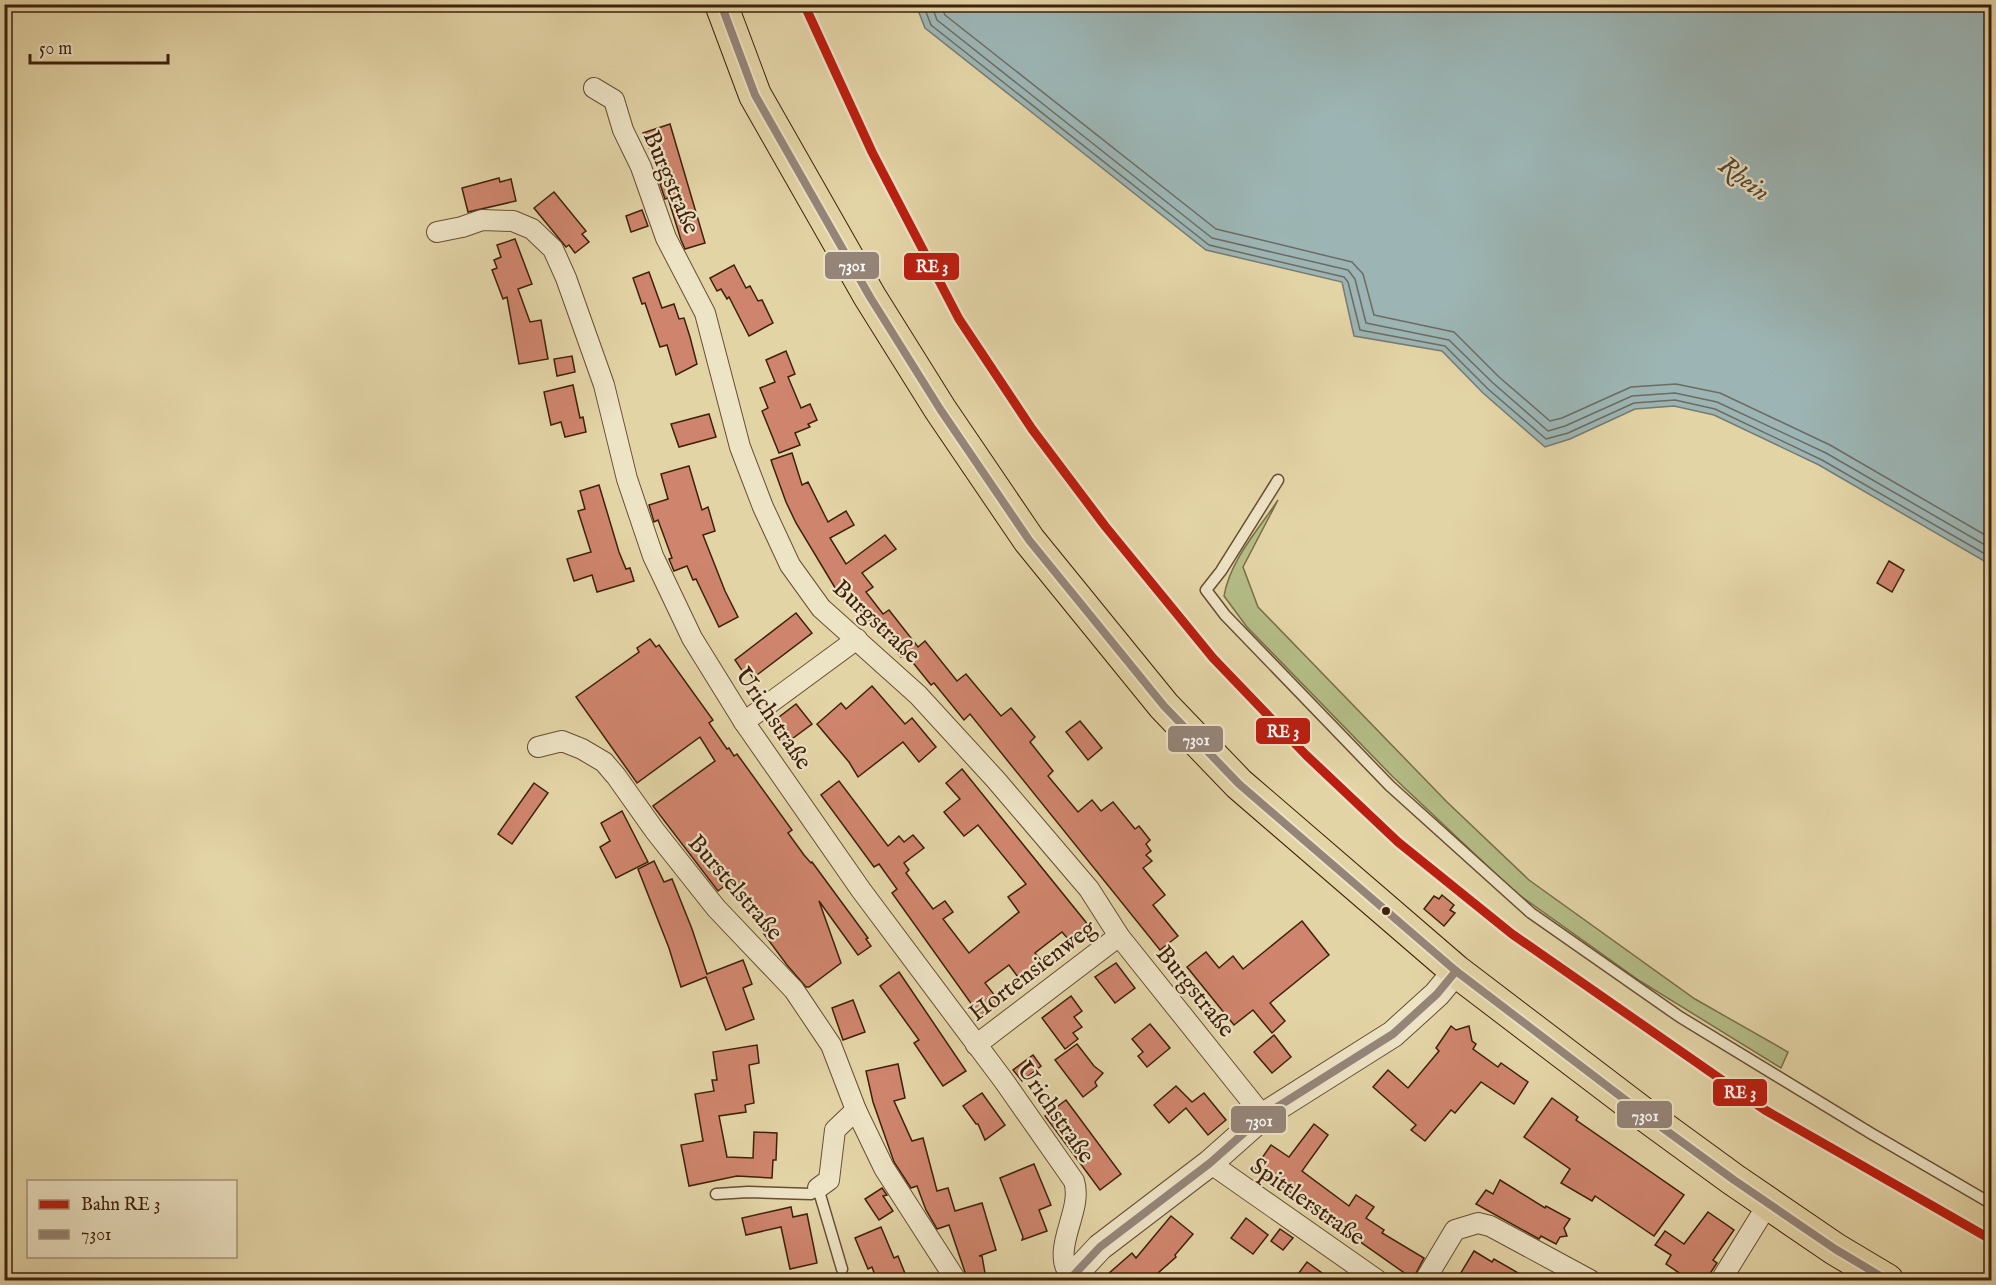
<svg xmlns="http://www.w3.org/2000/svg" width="1996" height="1285" viewBox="0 0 1996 1285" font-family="'IM FELL English',serif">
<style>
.green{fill:#b4bc86;stroke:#7a6e48;stroke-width:1.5}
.water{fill:#9cb5b4;stroke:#777a70;stroke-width:1.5}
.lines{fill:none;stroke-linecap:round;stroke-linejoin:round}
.shore{stroke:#6e6b60;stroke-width:1.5}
.building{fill:#cf856d;stroke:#3f210b;stroke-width:1.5}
.service-casing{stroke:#684e32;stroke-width:13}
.minor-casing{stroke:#684e32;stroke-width:22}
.tertiary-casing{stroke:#684e32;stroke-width:28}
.primary-casing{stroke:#3f210b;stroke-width:34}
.service{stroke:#ede3c5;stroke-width:10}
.minor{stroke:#ede3c5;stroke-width:20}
.tertiary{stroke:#ede3c5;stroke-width:26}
.primary{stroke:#e3d4a6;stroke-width:32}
.bus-1-casing{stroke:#ede3c5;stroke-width:12}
.bus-1{stroke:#958579;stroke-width:8}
.rail-1-casing{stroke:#ede3c5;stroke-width:14}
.rail-1{stroke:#bb1e10;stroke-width:9}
.bus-dot{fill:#3f210b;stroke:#ede3c5;stroke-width:2}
.labels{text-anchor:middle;stroke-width:4.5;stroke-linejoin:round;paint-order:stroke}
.street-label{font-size:24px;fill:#3f210b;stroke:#ede3c5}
.water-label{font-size:26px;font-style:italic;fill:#564635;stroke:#ede3c5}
.line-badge{stroke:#ede3c5;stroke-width:2}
.badge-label{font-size:16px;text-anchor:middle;font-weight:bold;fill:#fff}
</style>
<rect width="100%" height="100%" fill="#e3d4a6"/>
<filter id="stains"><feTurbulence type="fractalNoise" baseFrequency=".00333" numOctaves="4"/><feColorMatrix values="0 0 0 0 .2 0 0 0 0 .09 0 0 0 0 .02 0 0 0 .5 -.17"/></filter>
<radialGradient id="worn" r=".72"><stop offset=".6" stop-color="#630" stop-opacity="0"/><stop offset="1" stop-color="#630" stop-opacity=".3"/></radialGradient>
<path class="green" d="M1278,500L1243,567L1258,607L1447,802L1529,880L1695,999L1788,1052L1781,1068L1640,981L1515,892L1393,777L1247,627L1224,596C1230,560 1259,529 1278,500Z"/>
<polygon class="water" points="916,5 1991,5 1991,565 1819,465 1714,415 1674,406 1635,409 1570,439 1545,447 1483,393 1442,351 1354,336 1342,282 1206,250 925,28"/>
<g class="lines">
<g class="shore">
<polyline points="923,4 931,25 1209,245 1344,277 1348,282 1360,330 1445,346 1488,389 1546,439 1568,433 1634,403 1675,400 1715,409 1822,460 1992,558"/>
<polyline points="931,4 937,20 1212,238 1348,270 1355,279 1366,323 1449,340 1493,383 1548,431 1565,426 1632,396 1675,393 1717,402 1826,453 1992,549"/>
<polyline points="940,4 945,15 1216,229 1352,262 1363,274 1374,315 1454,332 1499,377 1550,421 1562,418 1631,387 1676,384 1720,393 1830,445 1992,539"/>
</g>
</g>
<g class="building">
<polygon points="670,124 705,243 685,249 681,240 668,198 665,199 660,184 667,182 659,156 656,157 653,147 649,148 643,133"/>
<polygon points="499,178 500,182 511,179 516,201 468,212 462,188"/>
<polygon points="554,192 586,231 582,234 589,242 575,253 569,245 566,247 534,208"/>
<polygon points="642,210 648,226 631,232 626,216"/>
<polygon points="515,239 532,284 518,289 530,322 541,320 548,359 519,364 507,297 503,299 492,270 497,268 494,260 501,257 497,245"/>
<polygon points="734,265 746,288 750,286 758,301 762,300 773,323 749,336 729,297 727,299 721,289 717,291 710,278"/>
<polygon points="649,272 662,308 674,304 679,319 684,318 690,337 697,364 676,375 667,345 660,347 645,303 642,304 633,278"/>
<polygon points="786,351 795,374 788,377 801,408 810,404 817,420 808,424 810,427 795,433 800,445 779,453 762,411 768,408 760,388 775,382 766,360"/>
<polygon points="572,356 575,372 557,376 554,359"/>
<polygon points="573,385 580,418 583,417 586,432 565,437 561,422 551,425 544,392"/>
<polygon points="709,414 716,437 679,447 671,424"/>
<polygon points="792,453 802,485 808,482 828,522 846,511 854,525 830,538 846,564 885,535 896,549 862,573 873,587 866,592 883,614 889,610 918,647 925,641 957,681 966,674 1001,716 1011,708 1035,737 1030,742 1053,771 1048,776 1078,812 1092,800 1101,811 1113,802 1135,829 1139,826 1150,840 1146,844 1151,851 1146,855 1152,861 1143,868 1165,895 1153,905 1178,936 1160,950 970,714 964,720 934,683 931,685 906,654 901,657 889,642 882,638 854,601 848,605 837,591 796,523 786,502 773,466 771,460"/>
<polygon points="689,466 702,510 708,507 715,531 703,535 725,591 738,617 719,627 696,579 693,580 687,566 674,571 669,559 672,558 658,520 654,522 649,505 668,499 661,474"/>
<polygon points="599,485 619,552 626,569 630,568 634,581 597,592 592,575 574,581 567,559 591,552 578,511 585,509 580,491"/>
<polygon points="1889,561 1904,570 1892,592 1877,583"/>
<polygon points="796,613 812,633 753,678 749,672 745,675 735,660"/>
<polygon points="650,639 656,647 659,645 713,720 709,723 727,749 729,748 734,756 737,754 792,830 788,833 804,855 811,863 812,862 868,938 866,939 871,946 858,955 819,901 841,963 809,987 806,987 787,965 727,884 718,891 653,806 715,761 700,737 637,783 576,697 639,652 637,648"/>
<polygon points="872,686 905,724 912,718 936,747 919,762 903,742 858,777 849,762 817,724 841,703 846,709"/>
<polygon points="796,704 812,724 785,744 770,724"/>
<polygon points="1080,721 1102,748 1088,760 1066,732"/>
<polygon points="962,769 1089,926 1070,941 1062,932 1035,953 1043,963 1021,981 1009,965 985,983 999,1001 980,1016 892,893 897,889 879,864 874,867 821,795 839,781 888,846 899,836 904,842 913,835 924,848 904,863 909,870 906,873 933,909 945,901 953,912 943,919 969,953 1019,912 1008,897 1026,884 978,825 964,836 944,812 960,799 946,783"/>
<polygon points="534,783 548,793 512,844 498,834"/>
<polygon points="622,811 648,862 616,878 600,847 610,841 601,823"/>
<polygon points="654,861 664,882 672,879 692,929 707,974 743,960 752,984 743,988 754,1019 726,1030 706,977 681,987 669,948 638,869"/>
<polygon points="1442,895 1454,905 1450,910 1455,913 1444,926 1424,909 1434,896 1439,899"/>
<polygon points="1302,921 1329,955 1270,1003 1285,1021 1272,1033 1253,1010 1234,1025 1187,967 1206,952 1219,968 1233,956 1243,969"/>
<polygon points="1116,963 1135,988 1115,1003 1095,977"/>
<polygon points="899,972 966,1071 943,1086 914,1043 919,1040 880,986"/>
<polygon points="1071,996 1082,1011 1074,1017 1082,1027 1073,1033 1078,1039 1065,1049 1042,1018"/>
<polygon points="853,1000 865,1032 843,1040 832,1008"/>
<polygon points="1150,1024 1170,1048 1147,1067 1138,1056 1143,1052 1132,1039"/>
<polygon points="1451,1026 1456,1030 1469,1026 1472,1041 1476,1044 1473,1049 1498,1067 1501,1063 1528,1082 1514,1104 1481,1082 1455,1113 1451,1110 1425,1141 1411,1130 1416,1125 1373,1087 1388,1070 1408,1088 1439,1051 1436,1048"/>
<polygon points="1274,1035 1291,1057 1272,1073 1254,1052"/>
<polygon points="1077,1044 1094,1066 1103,1073 1095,1082 1097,1086 1083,1097 1055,1060"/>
<polygon points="757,1045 759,1063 749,1065 754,1103 745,1105 746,1112 719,1116 727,1157 753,1158 754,1132 777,1133 776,1160 773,1160 772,1178 737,1176 689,1186 681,1145 703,1141 695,1094 714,1091 712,1080 717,1080 713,1052"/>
<polygon points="1033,1055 1041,1066 1022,1081 1013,1070"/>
<polygon points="898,1064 905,1098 894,1101 912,1141 923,1138 937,1191 948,1188 955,1211 982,1203 996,1250 979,1256 982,1256 985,1273 971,1281 968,1281 949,1225 937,1229 926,1210 917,1186 911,1188 894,1162 873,1102 866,1071"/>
<polygon points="1176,1086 1192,1102 1204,1093 1226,1120 1208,1135 1186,1108 1169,1123 1154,1105"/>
<polygon points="982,1093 1005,1125 985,1140 978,1124 976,1124 963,1106"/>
<polygon points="1552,1098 1578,1117 1576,1120 1684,1195 1654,1236 1595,1196 1592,1201 1561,1183 1570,1169 1524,1137"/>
<polygon points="1066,1100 1121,1174 1100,1190 1045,1116"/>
<polygon points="1314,1124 1328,1135 1302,1171 1349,1206 1356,1195 1374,1207 1366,1218 1384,1230 1382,1233 1424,1258 1413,1279 1255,1168 1271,1145 1289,1157"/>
<polygon points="1034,1164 1051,1205 1039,1210 1047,1231 1022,1240 1023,1237 1000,1178"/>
<polygon points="1500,1180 1545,1208 1546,1206 1570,1219 1564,1228 1567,1236 1560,1237 1556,1244 1541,1236 1539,1239 1476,1204 1486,1190 1493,1194"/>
<polygon points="882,1188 887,1195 883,1196 893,1211 879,1220 865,1199"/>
<polygon points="791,1207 793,1217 807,1214 817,1263 790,1269 781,1227 746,1235 742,1218"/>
<polygon points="1708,1212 1734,1230 1713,1260 1717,1263 1705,1281 1691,1281 1666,1264 1671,1255 1655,1245 1665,1231 1684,1244"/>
<polygon points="1171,1216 1193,1234 1175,1255 1176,1257 1149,1281 1100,1281 1132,1253 1136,1258"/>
<polygon points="1246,1218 1268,1235 1253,1254 1231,1238"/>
<polygon points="881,1227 894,1258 898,1256 908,1281 877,1281 872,1267 868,1269 855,1238"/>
<polygon points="1280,1229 1293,1238 1283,1250 1271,1241"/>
<polygon points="1474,1251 1492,1262 1494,1259 1532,1281 1456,1281"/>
<polygon points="1307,1262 1333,1281 1293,1281"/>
</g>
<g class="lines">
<g class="service-casing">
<g id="service">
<polyline points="1278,480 1221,571 1206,590 1225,615 1390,786 1531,913 1680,1017 1872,1134 1992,1204"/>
<polyline points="716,1194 748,1192 811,1194 818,1188 842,1269"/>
</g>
</g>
<g class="minor-casing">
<g id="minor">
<polyline points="594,88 614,100 623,130 641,167 666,238 705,313 740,447 763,507 790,565 821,608 918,695 996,780 1089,889 1119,936 1263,1116"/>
<path d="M437,232L462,227L482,220L513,221L532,229L553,249L566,278L604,385L627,479L653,556L692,638L744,722L861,890L1004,1081L1074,1181C1084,1212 1048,1250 1072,1278"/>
<polyline points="744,722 857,639"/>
<polyline points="538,747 562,741 582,749 604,762 616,776 655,831 716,908 794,990 831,1045 856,1110 884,1168 956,1280"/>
<polyline points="976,1045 1119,936"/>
<polyline points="1210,1163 1377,1280"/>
<polyline points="818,1188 829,1180 835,1130 856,1110"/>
<polyline points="1425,1280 1455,1230 1478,1223 1490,1226 1590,1280"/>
<polyline points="1721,1280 1768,1204"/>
</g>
</g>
<g class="tertiary-casing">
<polyline id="tertiary" points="1069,1280 1100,1247 1210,1163 1263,1116 1393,1034 1437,994 1456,971"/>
</g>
<g class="primary-casing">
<polyline id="primary" points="721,4 755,95 870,297 940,409 1029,540 1164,706 1239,784 1456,971 1649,1118 1734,1180 1835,1249 1887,1280"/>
</g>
<use href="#service" class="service"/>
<use href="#minor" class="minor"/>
<use href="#tertiary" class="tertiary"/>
<use href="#primary" class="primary"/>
<g class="bus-1-casing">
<g id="bus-1">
<polyline points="721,4 755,95 870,297 940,409 1029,540 1164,706 1239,784 1456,971 1649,1118 1734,1180 1835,1249 1887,1280"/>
<polyline points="1069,1280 1100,1247 1210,1163 1263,1116 1393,1034 1437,994 1456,971"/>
</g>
</g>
<use href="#bus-1" class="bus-1"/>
<g class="rail-1-casing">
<polyline id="rail-1" points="804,4 872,152 959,319 1032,429 1105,526 1213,658 1306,755 1398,842 1512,934 1765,1110 1992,1240"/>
</g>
<use href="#rail-1" class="rail-1"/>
</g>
<circle class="bus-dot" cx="1386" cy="911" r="5"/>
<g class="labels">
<g class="street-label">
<text transform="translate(672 182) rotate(67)" y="8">Burgstraße</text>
<text transform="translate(877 621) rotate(43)" y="8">Burgstraße</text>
<text transform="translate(774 718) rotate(56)" y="8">Urichstraße</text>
<text transform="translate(736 887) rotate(49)" y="8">Burstelstraße</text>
<text transform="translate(1032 970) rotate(-37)" y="8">Hortensienweg</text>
<text transform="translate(1196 991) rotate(51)" y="8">Burgstraße</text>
<text transform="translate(1056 1112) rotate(55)" y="8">Urichstraße</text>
<text transform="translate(1308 1201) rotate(35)" y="8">Spittlerstraße</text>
</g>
<g class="water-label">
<text transform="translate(1745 178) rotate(37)" y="9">Rhein</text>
</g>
</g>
<g class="line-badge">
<rect x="824" y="251" width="56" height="29" rx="6" fill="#958579"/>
<rect x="903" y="252" width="57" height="29" rx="6" fill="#bb1e10"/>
<rect x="1255" y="717" width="56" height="28" rx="6" fill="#bb1e10"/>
<rect x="1167" y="725" width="57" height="28" rx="6" fill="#958579"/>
<rect x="1712" y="1078" width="56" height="29" rx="6" fill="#bb1e10"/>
<rect x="1616" y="1100" width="57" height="29" rx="6" fill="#958579"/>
<rect x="1230" y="1105" width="57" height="29" rx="6" fill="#958579"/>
</g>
<g class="badge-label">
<text x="852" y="271">7301</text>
<text x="932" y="272">RE 3</text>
<text x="1283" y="737">RE 3</text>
<text x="1196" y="745">7301</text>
<text x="1740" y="1098">RE 3</text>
<text x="1645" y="1121">7301</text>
<text x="1259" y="1126">7301</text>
</g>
<rect width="1996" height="1285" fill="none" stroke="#e3d4a6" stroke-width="24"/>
<rect x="6" y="6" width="1984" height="1273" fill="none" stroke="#3f210b" stroke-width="3"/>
<rect x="12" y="12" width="1972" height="1261" fill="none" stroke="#3f210b" stroke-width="1.5"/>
<rect x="27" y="1180" width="210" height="78" fill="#ede3c5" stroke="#a7957b" stroke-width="1.5"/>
<rect x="39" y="1200" width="30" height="9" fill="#bb1e10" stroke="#a7957b" stroke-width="1.5"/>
<text x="81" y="1210" font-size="18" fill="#3f210b">Bahn RE 3</text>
<rect x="39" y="1230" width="30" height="9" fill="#958579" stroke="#a7957b" stroke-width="1.5"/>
<text x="81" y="1240" font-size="18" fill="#3f210b">7301</text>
<path d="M30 54v9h138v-9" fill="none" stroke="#3f210b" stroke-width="3"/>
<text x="39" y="54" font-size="18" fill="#3f210b" stroke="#ede3c5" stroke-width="4.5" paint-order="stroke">50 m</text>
<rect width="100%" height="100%" filter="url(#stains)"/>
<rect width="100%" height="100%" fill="url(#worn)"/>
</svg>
